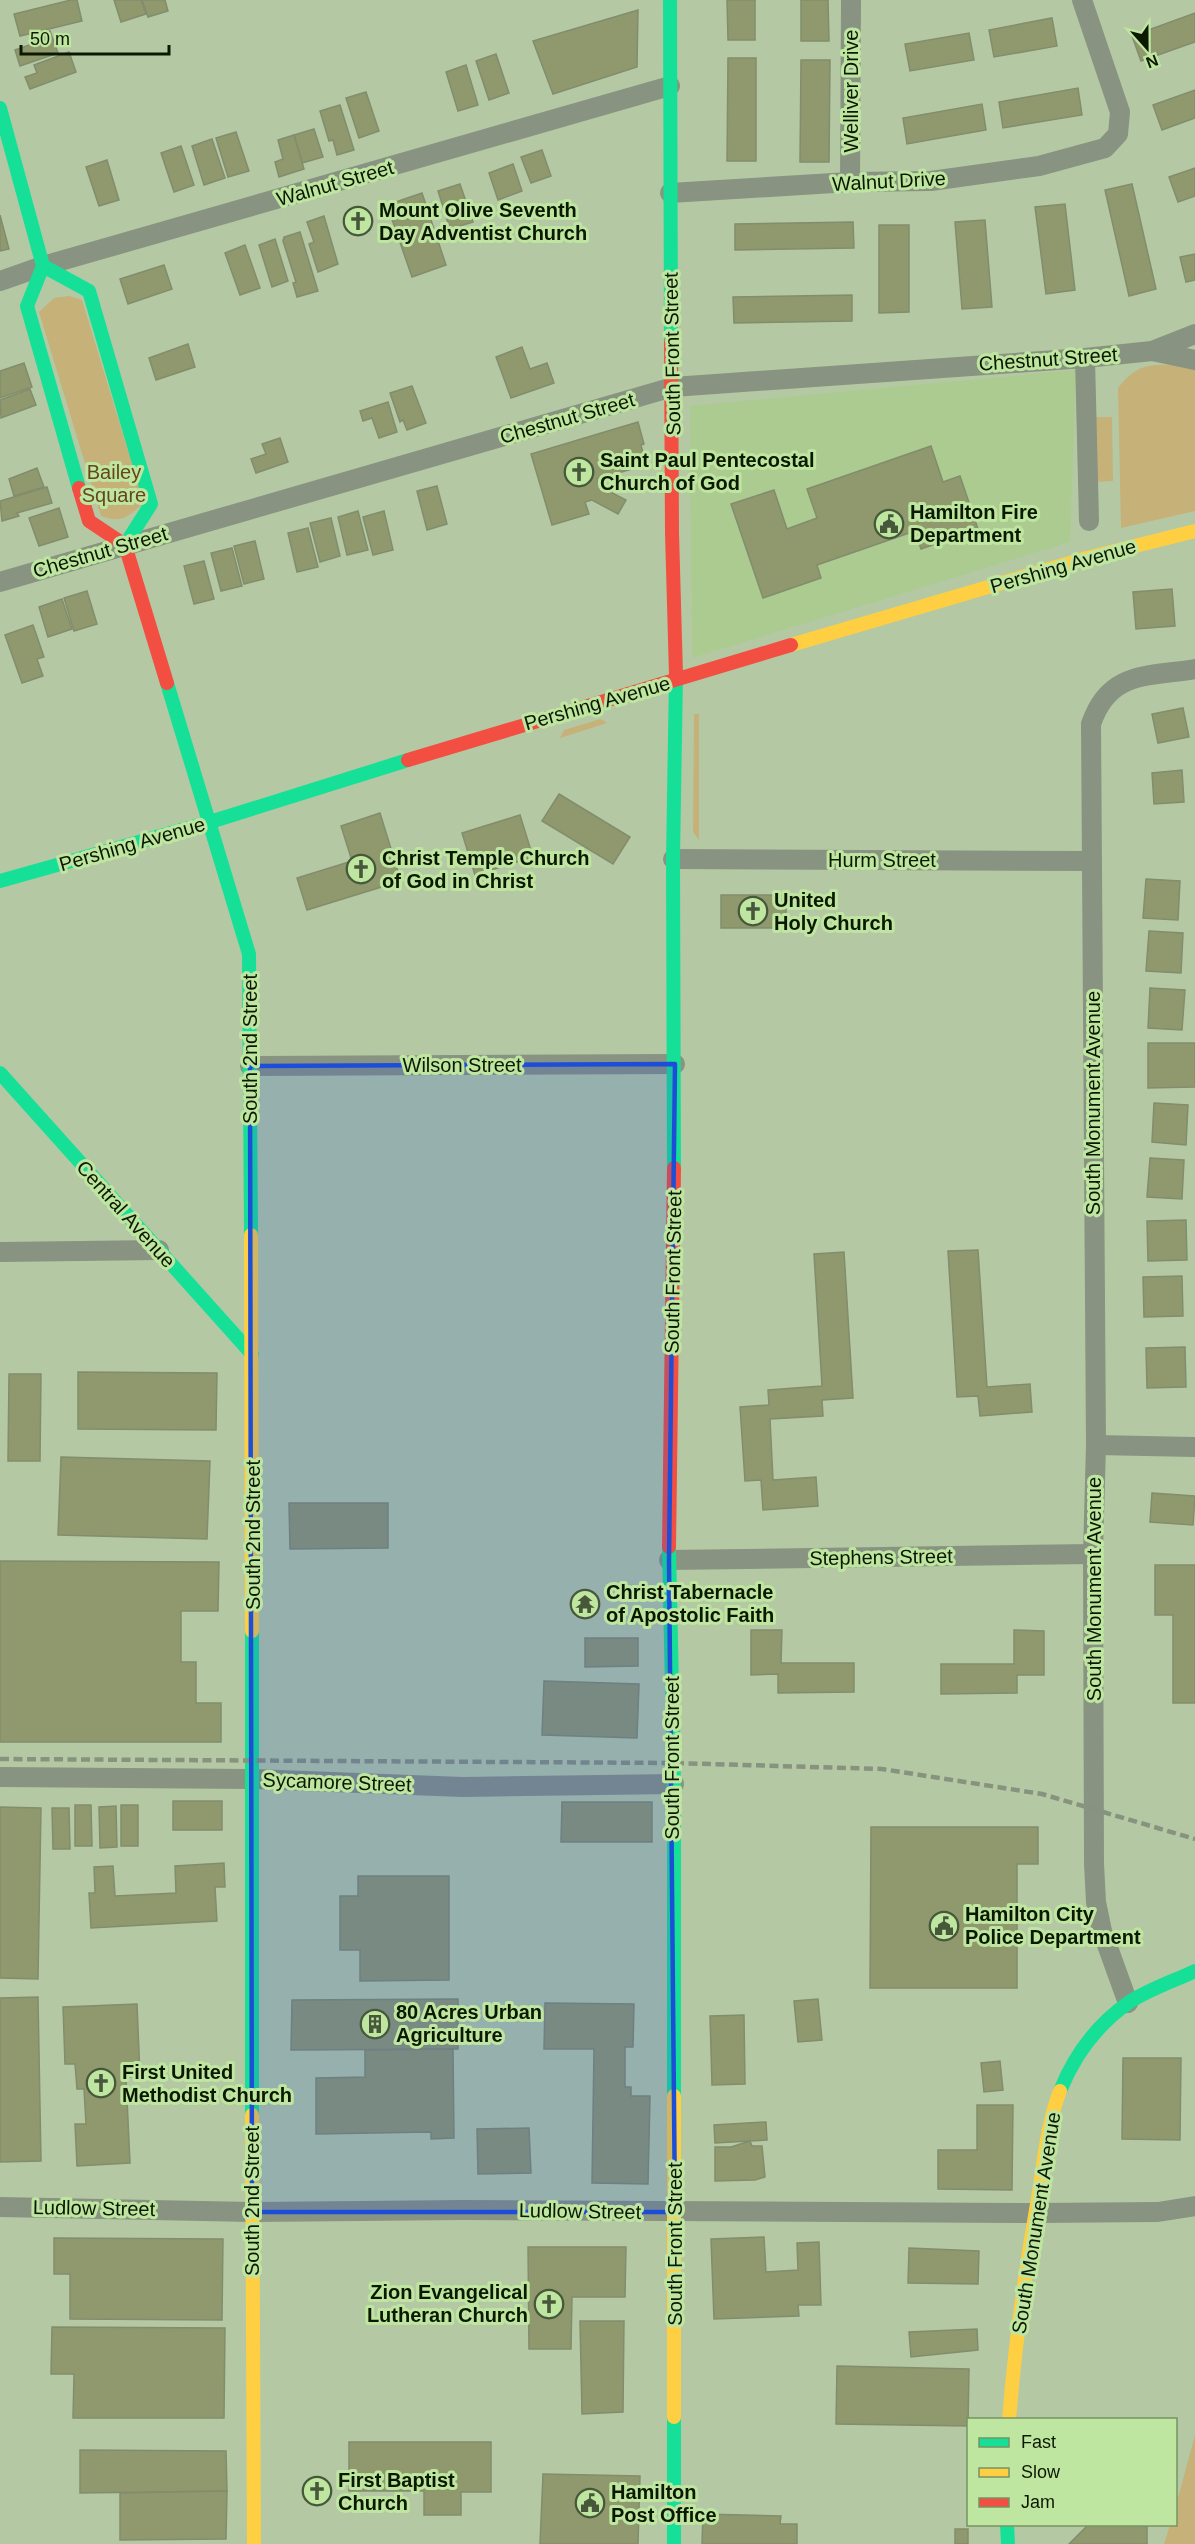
<svg xmlns="http://www.w3.org/2000/svg" width="1195" height="2544" viewBox="0 0 1195 2544" font-family="Arial,sans-serif">
<style>
.built{fill:#abcb91}
.green{fill:#c6b179}
.building{fill:#8f996d;stroke:#828d6d;stroke-width:1.5}
.lines{fill:none;stroke-linecap:round;stroke-linejoin:round}
.street{stroke:#899381;stroke-width:20}
.fast{stroke:#16e098;stroke-width:14}
.slow{stroke:#ffcf43;stroke-width:14}
.jam{stroke:#f24e42;stroke-width:14}
.rail{stroke:#87937e;stroke-width:4.5;stroke-dasharray:9 4.5;stroke-linecap:butt}
.marked{fill:#1d4ed8;fill-opacity:0.2;stroke:#1d4ed8;stroke-width:4.5;stroke-linejoin:round}
.labels{text-anchor:middle;stroke-width:6;stroke-linejoin:round;paint-order:stroke}
.street-label{font-size:20px;fill:#0c1901;stroke:#bfe6a1}
.poi-label{font-size:20px;font-weight:bold;fill:#0c1901;stroke:#bfe6a1;text-anchor:start}
.park-label{font-size:20px;fill:#65471e;stroke:#bfe6a1}
</style>
<rect width="100%" height="100%" fill="#b4c9a3"/>
<polygon class="built" points="1076,370 1070,542 692,658 690,406"/>
<g class="green">
<path d="M69,296L82,300L144,503C128,516 123,524 101,516L39,312L54,298Z"/>
<path d="M1184,365L1195,370V511L1121,528L1118,388C1139,361 1153,365 1184,365Z"/>
<polygon points="1078,417 1112,417 1113,481 1078,483"/>
<polygon points="694,714 699,714 699,840 693,832"/>
<polygon points="601,719 607,723 560,738 564,730"/>
<polygon points="1195,2435 1195,2544 1164,2544 1170,2525 1176,2524 1176,2505"/>
</g>
<g class="building">
<polygon points="71,0 77,0 82,21 20,36 14,14"/>
<polygon points="114,0 141,0 146,14 121,22"/>
<polygon points="142,0 165,0 168,11 148,17"/>
<polygon points="727,0 755,0 755,40 728,40"/>
<polygon points="801,0 828,0 829,41 801,41"/>
<polygon points="638,10 637,67 553,94 533,41"/>
<polygon points="1195,13 1195,42 1141,61 1132,36"/>
<polygon points="1052,18 1057,46 994,57 989,30"/>
<polygon points="50,31 58,53 20,66 15,50 35,43 33,37"/>
<polygon points="969,33 974,60 910,71 905,44"/>
<polygon points="69,52 76,72 30,89 25,77 37,73 34,65"/>
<polygon points="496,54 509,93 489,100 476,61"/>
<polygon points="728,58 756,58 756,161 727,161"/>
<polygon points="801,60 830,60 829,162 800,162"/>
<polygon points="466,65 478,105 458,111 446,72"/>
<polygon points="1078,88 1082,115 1003,128 999,102"/>
<polygon points="1195,90 1195,118 1162,130 1153,105"/>
<polygon points="366,92 379,131 359,138 346,98"/>
<polygon points="982,104 986,130 907,144 903,118"/>
<polygon points="340,105 354,150 337,155 333,140 329,141 320,111"/>
<polygon points="314,129 323,157 302,163 294,135"/>
<polygon points="236,132 249,171 228,177 216,138"/>
<polygon points="294,135 304,169 279,177 275,162 283,159 278,140"/>
<polygon points="212,139 225,178 204,185 192,146"/>
<polygon points="181,146 194,185 174,192 161,153"/>
<polygon points="542,150 551,176 531,183 521,157"/>
<polygon points="107,160 119,200 99,206 86,167"/>
<polygon points="513,164 522,191 498,200 489,173"/>
<polygon points="1195,168 1195,196 1178,202 1169,177"/>
<polygon points="460,184 473,222 450,229 438,191"/>
<polygon points="1132,184 1156,289 1129,296 1105,190"/>
<polygon points="422,193 446,265 412,277 387,205"/>
<polygon points="1065,204 1075,290 1046,294 1035,207"/>
<polygon points="0,215 9,249 0,251"/>
<polygon points="324,216 338,264 318,272 309,244 314,242 307,222"/>
<polygon points="985,220 992,307 962,309 955,222"/>
<polygon points="853,222 854,248 735,250 735,224"/>
<polygon points="879,225 909,225 909,312 879,313"/>
<polygon points="300,232 318,291 297,297 293,283 296,282 283,241 284,237"/>
<polygon points="275,239 288,281 272,287 259,245"/>
<polygon points="245,245 260,288 240,295 225,253"/>
<polygon points="1195,254 1195,280 1186,282 1180,257"/>
<polygon points="164,265 172,289 128,304 120,279"/>
<polygon points="852,295 852,321 734,323 733,297"/>
<polygon points="188,344 195,367 156,380 149,358"/>
<polygon points="522,347 530,369 547,363 554,383 511,398 496,357"/>
<polygon points="24,363 32,387 0,398 0,371"/>
<polygon points="412,386 426,423 407,430 403,420 400,422 390,393"/>
<polygon points="30,389 36,405 1,418 0,400"/>
<polygon points="388,402 397,432 379,438 372,418 363,421 360,411"/>
<polygon points="638,422 644,444 641,445 646,465 597,479 599,486 626,500 618,514 592,500 585,502 589,514 552,525 531,454"/>
<polygon points="280,438 288,462 256,473 251,459 266,454 262,444"/>
<polygon points="931,446 943,482 960,476 978,529 921,549 915,531 817,565 821,578 763,598 731,504 774,490 787,529 817,518 807,489"/>
<polygon points="37,468 44,487 14,496 9,479"/>
<polygon points="437,486 447,524 427,530 417,491"/>
<polygon points="47,487 52,503 17,513 19,516 2,521 0,501"/>
<polygon points="59,508 68,537 39,546 29,518"/>
<polygon points="358,511 368,550 347,555 338,517"/>
<polygon points="384,511 393,550 373,555 363,517"/>
<polygon points="331,518 340,556 320,562 310,523"/>
<polygon points="308,528 318,567 297,572 288,533"/>
<polygon points="255,541 264,579 244,584 234,546"/>
<polygon points="232,548 242,586 221,591 211,553"/>
<polygon points="204,561 214,599 194,604 184,566"/>
<polygon points="1172,589 1175,626 1136,629 1133,592"/>
<polygon points="87,591 97,624 74,631 64,598"/>
<polygon points="62,599 72,629 48,637 39,607"/>
<polygon points="33,625 44,657 37,659 43,676 22,683 5,635"/>
<polygon points="1183,708 1189,737 1158,743 1152,714"/>
<polygon points="1182,770 1184,802 1154,804 1152,773"/>
<polygon points="559,794 630,837 613,864 542,821"/>
<polygon points="380,813 401,881 307,910 297,878 352,861 341,826"/>
<polygon points="520,815 533,857 475,875 462,833"/>
<polygon points="1146,879 1180,881 1178,920 1143,918"/>
<rect x="721" y="895" width="65" height="33"/>
<polygon points="1149,931 1183,933 1181,973 1146,971"/>
<polygon points="1150,988 1185,990 1182,1030 1148,1028"/>
<polygon points="1148,1043 1195,1043 1195,1087 1148,1088"/>
<polygon points="1154,1103 1188,1105 1186,1145 1152,1142"/>
<polygon points="1150,1158 1184,1160 1182,1199 1147,1197"/>
<polygon points="1186,1220 1187,1260 1148,1261 1147,1221"/>
<polygon points="978,1250 987,1387 1030,1384 1032,1412 980,1416 978,1396 957,1397 948,1251"/>
<polygon points="844,1252 853,1398 822,1400 823,1416 770,1419 773,1480 816,1477 818,1506 763,1510 761,1480 745,1481 740,1407 769,1405 768,1390 822,1386 814,1254"/>
<polygon points="1182,1276 1183,1316 1144,1317 1143,1277"/>
<polygon points="1185,1347 1186,1387 1147,1388 1146,1348"/>
<polygon points="78,1372 217,1373 216,1430 78,1429"/>
<polygon points="9,1374 41,1374 40,1461 8,1461"/>
<polygon points="61,1457 210,1461 207,1539 58,1535"/>
<polygon points="1152,1493 1195,1496 1193,1525 1150,1522"/>
<polygon points="289,1503 388,1503 388,1548 290,1549"/>
<polygon points="0,1561 219,1562 218,1611 181,1611 181,1662 196,1662 196,1703 221,1703 221,1742 0,1742"/>
<polygon points="1155,1565 1195,1565 1195,1703 1173,1703 1173,1615 1155,1615"/>
<polygon points="751,1630 782,1630 781,1663 854,1663 854,1692 778,1693 778,1674 751,1675"/>
<polygon points="1014,1630 1044,1631 1044,1675 1017,1675 1017,1693 941,1694 941,1664 1014,1664"/>
<polygon points="585,1638 638,1638 638,1666 585,1667"/>
<polygon points="544,1681 639,1684 637,1738 542,1735"/>
<rect x="173" y="1801" width="49" height="29"/>
<polygon points="562,1802 652,1802 652,1842 561,1842"/>
<polygon points="75,1805 91,1805 92,1846 75,1846"/>
<rect x="121" y="1805" width="17" height="41"/>
<polygon points="116,1806 117,1847 100,1848 99,1807"/>
<polygon points="0,1807 41,1808 38,1979 0,1978"/>
<polygon points="52,1808 69,1808 70,1849 53,1849"/>
<polygon points="871,1827 1038,1827 1038,1864 1017,1864 1017,1988 870,1988"/>
<polygon points="224,1863 225,1887 215,1887 217,1921 91,1928 89,1893 95,1893 94,1867 113,1866 115,1896 176,1893 175,1866"/>
<polygon points="358,1876 449,1876 449,1980 360,1981 360,1950 340,1950 340,1896 358,1896"/>
<polygon points="38,1997 41,2161 0,2162 0,1998"/>
<polygon points="458,1999 458,2049 291,2050 292,2000"/>
<polygon points="818,1999 822,2040 798,2042 794,2001"/>
<polygon points="545,2003 634,2004 633,2047 625,2047 625,2087 631,2087 631,2096 650,2096 648,2184 592,2183 594,2049 544,2049"/>
<polygon points="137,2004 140,2076 126,2077 130,2163 77,2166 75,2124 86,2124 84,2089 77,2089 75,2064 65,2064 63,2007"/>
<polygon points="744,2015 745,2084 712,2085 710,2016"/>
<polygon points="453,2049 454,2138 431,2139 431,2132 316,2134 316,2078 365,2077 365,2050"/>
<polygon points="1123,2058 1181,2058 1180,2140 1122,2139"/>
<polygon points="1000,2061 1003,2090 984,2092 981,2063"/>
<polygon points="977,2105 1013,2105 1012,2190 938,2189 938,2150 977,2150"/>
<polygon points="766,2122 767,2140 715,2143 714,2125"/>
<polygon points="529,2128 531,2173 478,2174 477,2129"/>
<polygon points="750,2141 752,2146 762,2146 765,2177 755,2180 715,2181 715,2147 731,2147"/>
<polygon points="764,2237 766,2272 798,2270 797,2243 819,2242 821,2305 798,2305 799,2316 714,2319 711,2239"/>
<polygon points="54,2238 223,2239 222,2320 70,2319 70,2274 54,2274"/>
<polygon points="528,2247 626,2247 625,2297 572,2297 571,2349 529,2349"/>
<polygon points="909,2248 979,2251 978,2284 908,2283"/>
<polygon points="580,2321 624,2321 623,2412 582,2414"/>
<polygon points="52,2327 225,2328 224,2418 73,2418 74,2374 51,2374"/>
<polygon points="977,2329 978,2350 911,2357 909,2332"/>
<polygon points="837,2366 969,2369 968,2426 836,2424"/>
<polygon points="349,2442 491,2442 491,2492 461,2492 461,2515 424,2515 424,2491 349,2491"/>
<polygon points="80,2450 226,2451 227,2491 80,2493"/>
<polygon points="543,2474 640,2476 638,2544 540,2544"/>
<polygon points="227,2491 226,2539 120,2540 120,2493"/>
<polygon points="703,2514 781,2516 780,2524 797,2524 797,2544 702,2544"/>
<polygon points="1089,2524 1147,2524 1147,2544 1069,2544"/>
<rect x="955" y="2529" width="13" height="15"/>
</g>
<g class="lines">
<g class="street">
<polyline points="850,182 851,0"/>
<polyline points="670,193 850,182 931,181 1039,166 1105,148 1118,134 1120,112 1082,0"/>
<polyline points="0,281 43,266 670,86"/>
<polyline points="1152,351 1195,360"/>
<polyline points="1085,358 1089,521"/>
<polyline points="0,582 673,387 1085,358 1152,351 1195,334"/>
<polyline points="673,859 1091,861"/>
<polyline points="250,1066 675,1064"/>
<polyline points="0,1252 159,1250"/>
<polyline points="1096,1445 1195,1447"/>
<polyline points="669,1560 1093,1554"/>
<polyline points="0,1777 251,1779 463,1787 674,1784"/>
<path d="M1128,2003L1102,1931L1096,1902L1094,1864L1093,1554L1096,1445L1091,724C1109,671 1146,677 1195,669"/>
<polyline points="0,2207 252,2212 464,2210 1035,2213 1158,2212 1195,2206"/>
</g>
<g class="fast">
<polyline points="670,0 671,342"/>
<polyline points="0,108 43,266 27,306 79,488"/>
<polyline points="43,266 89,291 151,504 125,545"/>
<polyline points="167,683 249,954 251,1235"/>
<polyline points="0,881 210,822 408,760"/>
<polyline points="0,1073 252,1354"/>
<polyline points="674,1168 673,859 676,675"/>
<polyline points="669,1547 674,1784 674,2096"/>
<polyline points="252,1631 252,2115"/>
<path d="M1060,2091C1074,2056 1097,2025 1128,2003C1147,1990 1174,1981 1195,1971"/>
<polyline points="1007,2524 1008,2544"/>
<polyline points="674,2544 674,2417"/>
</g>
<g class="slow">
<polyline points="791,645 1087,558 1195,531"/>
<polyline points="251,1235 252,1631"/>
<polyline points="674,2096 674,2417"/>
<polyline points="252,2115 254,2544"/>
<path d="M1009,2420C1015,2345 1025,2271 1038,2198C1044,2162 1047,2124 1060,2091"/>
</g>
<g class="jam">
<polyline points="671,342 672,533 676,675"/>
<polyline points="79,488 89,521 125,545 167,683"/>
<polyline points="408,760 791,645"/>
<polyline points="669,1547 674,1168"/>
</g>
<polyline class="rail" points="0,1759 674,1763 882,1769 1042,1794 1195,1839"/>
</g>
<path class="marked" d="M675,1064L669,1560L675,2212H252L250,1066Z"/>
<defs>
<g id="church-ring" transform="scale(1.5)"><circle r="9.5" fill="#bfe6a1" stroke="#47573a" stroke-width="1.5"/><path d="M-1.2-6h2.4v3.5h3.3v2.4h-3.3V6h-2.4V-.1h-3.3v-2.4h3.3Z" fill="#47573a"/></g>
<g id="civic-ring" transform="scale(1.5)"><circle r="9.5" fill="#bfe6a1" stroke="#47573a" stroke-width="1.5"/><path d="M-.6-6.5H3V-4.5H.6V-3L4-1V1h2V6H-6V1h2V-1L-.6-3ZM-1.2 2.5V6h2.4V2.5Z" fill="#47573a"/></g>
<g id="temple-ring" transform="scale(1.5)"><circle r="9.5" fill="#bfe6a1" stroke="#47573a" stroke-width="1.5"/><path d="M0-6L5-2H3V0L6.5 2.5H4V6H1.5V3h-3V6H-4V2.5H-6.5L-3 0V-2H-5Z" fill="#47573a"/></g>
<g id="building-ring" transform="scale(1.5)"><circle r="9.5" fill="#bfe6a1" stroke="#47573a" stroke-width="1.5"/><path d="M-4-6H4V6H1V3H-1V6H-4ZM-2.5-4.3h1.7v1.8h-1.7ZM.8-4.3h1.7v1.8H.8ZM-2.5-1h1.7V.8h-1.7ZM.8-1h1.7V.8H.8Z" fill="#47573a"/></g>
</defs>
<g fill-rule="evenodd">
<use href="#church-ring" x="358" y="221"/>
<use href="#church-ring" x="579" y="472"/>
<use href="#civic-ring" x="889" y="524"/>
<use href="#church-ring" x="361" y="869"/>
<use href="#church-ring" x="753" y="911"/>
<use href="#temple-ring" x="585" y="1604"/>
<use href="#civic-ring" x="944" y="1926"/>
<use href="#building-ring" x="375" y="2024"/>
<use href="#church-ring" x="101" y="2083"/>
<use href="#church-ring" x="549" y="2304"/>
<use href="#church-ring" x="317" y="2491"/>
<use href="#civic-ring" x="590" y="2503"/>
</g>
<g class="labels">
<g class="street-label">
<text transform="translate(851 91) rotate(-90)" y="7">Welliver Drive</text>
<text transform="translate(889 181) rotate(-3)" y="7">Walnut Drive</text>
<text transform="translate(335 183) rotate(-16)" y="7">Walnut Street</text>
<text transform="translate(672 354) rotate(-91)" y="7">South Front Street</text>
<text transform="translate(1048 359) rotate(-4)" y="7">Chestnut Street</text>
<text transform="translate(567 418) rotate(-16)" y="7">Chestnut Street</text>
<text transform="translate(100 552) rotate(-16)" y="7">Chestnut Street</text>
<text transform="translate(1063 566) rotate(-16)" y="7">Pershing Avenue</text>
<text transform="translate(597 703) rotate(-16)" y="7">Pershing Avenue</text>
<text transform="translate(132 844) rotate(-16)" y="7">Pershing Avenue</text>
<text x="882" y="867">Hurm Street</text>
<text transform="translate(250 1049) rotate(-90)" y="7">South 2nd Street</text>
<text x="462" y="1072">Wilson Street</text>
<text transform="translate(1093 1103) rotate(-90)" y="7">South Monument Avenue</text>
<text transform="translate(126 1214) rotate(48)" y="7">Central Avenue</text>
<text transform="translate(673 1272) rotate(-89)" y="7">South Front Street</text>
<text transform="translate(253 1535) rotate(-90)" y="7">South 2nd Street</text>
<text transform="translate(881 1557) rotate(-1)" y="7">Stephens Street</text>
<text transform="translate(1094 1589) rotate(-90)" y="7">South Monument Avenue</text>
<text transform="translate(672 1758) rotate(-90)" y="7">South Front Street</text>
<text transform="translate(337 1782) rotate(2)" y="7">Sycamore Street</text>
<text transform="translate(252 2201) rotate(-90)" y="7">South 2nd Street</text>
<text transform="translate(94 2208) rotate(1)" y="7">Ludlow Street</text>
<text transform="translate(580 2211) rotate(1)" y="7">Ludlow Street</text>
<text transform="translate(1036 2223) rotate(-81)" y="7">South Monument Avenue</text>
<text transform="translate(675 2244) rotate(-90)" y="7">South Front Street</text>
</g>
<g class="poi-label">
<text x="379" y="217">Mount Olive Seventh<tspan x="379" dy="23">Day Adventist Church</tspan></text>
<text x="600" y="467">Saint Paul Pentecostal<tspan x="600" dy="23">Church of God</tspan></text>
<text x="910" y="519">Hamilton Fire<tspan x="910" dy="23">Department</tspan></text>
<text x="382" y="865">Christ Temple Church<tspan x="382" dy="23">of God in Christ</tspan></text>
<text x="774" y="907">United<tspan x="774" dy="23">Holy Church</tspan></text>
<text x="606" y="1599">Christ Tabernacle<tspan x="606" dy="23">of Apostolic Faith</tspan></text>
<text x="965" y="1921">Hamilton City<tspan x="965" dy="23">Police Department</tspan></text>
<text x="396" y="2019">80 Acres Urban<tspan x="396" dy="23">Agriculture</tspan></text>
<text x="122" y="2079">First United<tspan x="122" dy="23">Methodist Church</tspan></text>
<text x="528" y="2299" text-anchor="end">Zion Evangelical<tspan x="528" dy="23">Lutheran Church</tspan></text>
<text x="338" y="2487">First Baptist<tspan x="338" dy="23">Church</tspan></text>
<text x="611" y="2499">Hamilton<tspan x="611" dy="23">Post Office</tspan></text>
</g>
<g class="park-label">
<text x="114" y="479">Bailey<tspan x="114" dy="23">Square</tspan></text>
</g>
</g>
<rect x="967" y="2418" width="210" height="108" fill="#bfe6a1" stroke="#779461" stroke-width="1.5"/>
<rect x="979" y="2438" width="30" height="9" fill="#16e098" stroke="#779461" stroke-width="1.5"/>
<text x="1021" y="2448" font-size="18" fill="#0c1901">Fast</text>
<rect x="979" y="2468" width="30" height="9" fill="#ffcf43" stroke="#779461" stroke-width="1.5"/>
<text x="1021" y="2478" font-size="18" fill="#0c1901">Slow</text>
<rect x="979" y="2498" width="30" height="9" fill="#f24e42" stroke="#779461" stroke-width="1.5"/>
<text x="1021" y="2508" font-size="18" fill="#0c1901">Jam</text>
<g transform="translate(1147 48) rotate(159)" stroke="#bfe6a1" stroke-width="4.5" paint-order="stroke">
<path d="M0-4.5L10 22L0 15L-10 22Z" fill="#0c1901"/>
<text y="-9" font-size="16" font-weight="bold" text-anchor="middle" fill="#0c1901">N</text>
</g>
<path d="M21 45v9h148v-9" fill="none" stroke="#0c1901" stroke-width="3"/>
<text x="30" y="45" font-size="18" fill="#0c1901" stroke="#bfe6a1" stroke-width="4.5" paint-order="stroke">50 m</text>
</svg>
